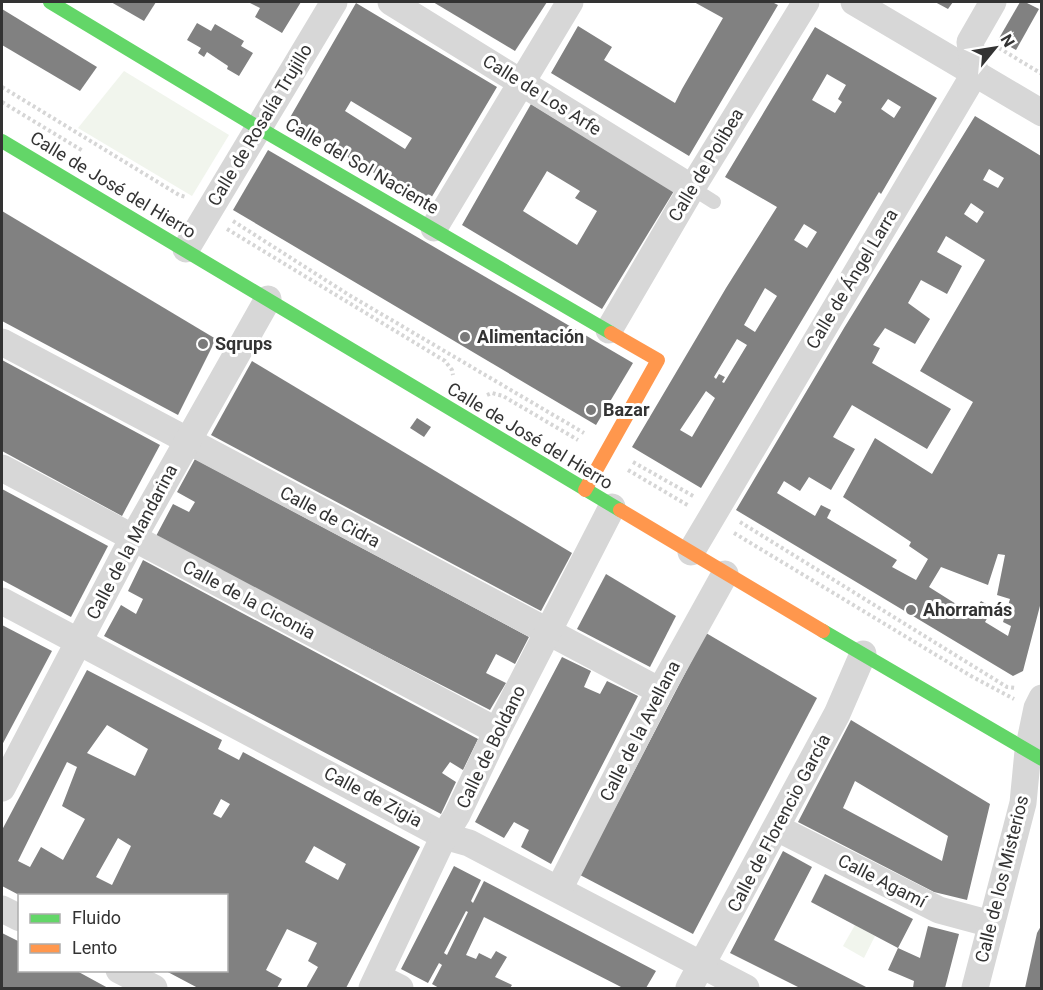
<svg xmlns="http://www.w3.org/2000/svg" width="1043" height="990" viewBox="0 0 1043 990" font-family="Roboto,sans-serif">
<style>
.green{fill:#f1f5ed}
.building{fill:#818181;fill-rule:evenodd}
.lines{fill:none;stroke-linecap:round;stroke-linejoin:round}
.path{stroke:#d6d6d6;stroke-width:4;stroke-dasharray:3 3;stroke-linecap:butt}
.lane{stroke:#d7d7d7;stroke-width:14}
.street{stroke:#d7d7d7;stroke-width:27}
.fast{stroke:#63d668;stroke-width:14}
.slow{stroke:#ff974d;stroke-width:14}
.poi-dot{fill:#7a7a7a;stroke:#fff;stroke-width:2}
.labels{text-anchor:middle;stroke-width:6;stroke-linejoin:round;paint-order:stroke}
.street-label{font-size:18px;fill:#333;stroke:#fff}
.poi-label{font-size:18px;font-weight:bold;fill:#333;stroke:#fff;text-anchor:start}
</style>
<rect width="100%" height="100%" fill="#fff"/>
<g class="green">
<polygon points="124,71 229,135 192,196 78,128"/>
<polygon points="855,925 875,936 864,958 843,946"/>
</g>
<g class="building">
<polygon points="111,2 156,2 144,21"/>
<polygon points="248,2 301,2 282,33 255,17 260,8"/>
<polygon points="433,2 547,2 515,51"/>
<polygon points="694,2 772,2 778,5 689,156 551,73 578,26 612,47 604,60 675,103 682,89 723,18"/>
<polygon points="935,2 953,2 948,9"/>
<polygon points="1020,2 1025,2 1039,9 1016,50 998,40"/>
<path d="M356,3L497,87L427,205L288,121ZM351,101L412,138L405,149L345,111Z"/>
<polygon points="2,9 97,67 80,91 2,45"/>
<polygon points="197,23 211,31 215,24 244,41 241,46 253,53 239,76 227,69 228,66 207,52 204,57 198,53 201,48 187,40"/>
<path d="M815,27L937,98L881,194L879,192L701,488L632,447L726,288L777,207L725,177ZM827,74L846,85L838,99L842,102L835,113L812,100ZM888,99L901,107L894,118L881,109ZM804,224L817,232L807,248L794,240ZM765,288L777,296L755,332L744,325ZM737,339L747,345L724,383L722,382L725,377L719,374L716,379L714,377ZM706,391L715,398L692,437L680,430Z"/>
<path d="M531,104L674,191L602,309L462,225ZM547,171L580,191L575,198L597,211L577,245L523,211Z"/>
<path d="M975,116L1041,156V602L1023,671L1013,676L736,510L844,328ZM989,169L1004,178L998,188L983,180ZM971,203L984,212L977,223L964,214ZM946,236L985,260L920,371L973,402L932,474L875,438L843,497L911,542L909,546L928,559L916,580L892,567L897,560L827,518L831,510L821,505L815,516L777,493L784,481L800,491L809,477L831,490L855,449L833,437L852,405L927,449L951,409L872,363L880,348L873,345L885,328L915,344L930,319L908,303L921,280L947,294L962,266L937,252ZM998,554L1005,555L997,595L1010,599L1003,622L1011,626L1008,636L985,622L993,608L981,601L972,614L929,587L941,567L988,585Z"/>
<polygon points="268,150 633,363 596,425 233,210"/>
<polygon points="2,211 216,339 178,415 2,321"/>
<polygon points="2,360 160,445 122,516 2,451"/>
<polygon points="252,361 572,553 541,611 211,435"/>
<polygon points="417,418 431,427 424,437 410,428"/>
<polygon points="195,459 529,637 515,664 496,654 486,673 506,683 490,710 155,538 173,504 189,512 195,502 177,492"/>
<polygon points="2,489 108,546 71,617 2,580"/>
<polygon points="143,560 478,739 463,770 450,762 442,773 456,782 441,814 104,636 121,605 136,614 143,599 128,591"/>
<polygon points="606,574 676,616 650,667 577,629"/>
<polygon points="2,625 52,651 2,745"/>
<polygon points="706,633 817,698 693,934 580,875"/>
<polygon points="562,657 591,671 584,687 600,694 607,681 638,696 551,864 521,847 529,830 514,822 504,838 475,822"/>
<path d="M87,670L222,740L218,749L239,760L243,752L420,847L346,988H306L318,967L308,961L317,943L287,929L266,970L282,979L277,988H198L164,970H226V896H21L2,886V830ZM107,725L148,749L135,776L87,753ZM67,762L77,767L62,806L85,819L63,860L41,847L30,867L18,861ZM221,799L230,804L221,818L213,814ZM118,838L131,846L112,885L96,877ZM314,846L346,864L338,880L305,862Z"/>
<path d="M851,720L990,804L967,900L934,892L798,822ZM855,781L948,836L942,861L843,808Z"/>
<polygon points="783,851 812,867 774,940 868,988 800,988 730,953"/>
<path d="M454,866L481,880L471,901L473,903L484,881L656,971L646,988H623L484,917L466,955L476,959L479,953L491,959L496,951L507,957L495,977L512,985L510,988H439L432,984L442,965L439,963L428,983L401,969ZM466,911L468,912L447,955L444,953Z"/>
<polygon points="825,874 913,919 898,948 920,958 928,926 959,934 945,988 913,988 914,981 888,970 898,948 811,902"/>
<polygon points="1041,926 1041,988 1025,988 1037,933"/>
<polygon points="2,933 20,942 20,970 75,970 108,988 2,988"/>
</g>
<g class="lines">
<g class="path">
<polyline points="999,48 1042,74"/>
<polyline points="2,87 179,195 186,197"/>
<polyline points="2,102 83,151"/>
<polyline points="233,221 349,295 584,433"/>
<polyline points="227,229 445,361 452,370 453,375"/>
<polyline points="487,395 492,393 503,396 578,440"/>
<polyline points="633,462 695,497"/>
<polyline points="628,470 689,506"/>
<polyline points="740,522 1007,687 1016,688"/>
<polyline points="734,533 971,676 1014,699"/>
</g>
<polyline class="lane" points="692,188 714,202"/>
<g class="street">
<polyline points="391,2 692,188"/>
<polyline points="854,2 1042,113"/>
<polyline points="434,228 570,2"/>
<polyline points="186,249 334,2"/>
<polyline points="609,330 692,188 806,2"/>
<polyline points="2,342 660,691"/>
<polyline points="2,468 497,731"/>
<polyline points="691,552 975,73 970,42 993,2"/>
<polyline points="2,601 444,836 469,843 746,988"/>
<polyline points="2,788 133,538 268,299"/>
<polyline points="777,828 939,910 991,924"/>
<polyline points="559,889 660,691 725,574"/>
<polyline points="2,909 20,918"/>
<polyline points="119,970 154,988"/>
<polyline points="378,977 400,988"/>
<polyline points="372,988 444,836 457,815 497,731 612,507"/>
<polyline points="689,988 837,714 863,654"/>
<polyline points="975,988 1023,803 1028,751 1037,708 1042,698"/>
</g>
<g class="fast">
<polyline points="50,2 259,128 611,333"/>
<polyline points="2,141 620,510"/>
<polyline points="823,631 1042,759"/>
</g>
<g class="slow">
<polyline points="585,490 658,360 611,333"/>
<polyline points="620,510 823,631"/>
</g>
</g>
<g class="poi-dot">
<circle cx="465" cy="337" r="6"/>
<circle cx="203" cy="344" r="6"/>
<circle cx="591" cy="410" r="6"/>
<circle cx="911" cy="610" r="6"/>
</g>
<g class="labels">
<g class="street-label">
<text transform="translate(542 95) rotate(32)" y="6">Calle de Los Arfe</text>
<text transform="translate(260 125) rotate(-59)" y="6">Calle de Rosalía Trujillo</text>
<text transform="translate(706 165) rotate(-59)" y="6">Calle de Polibea</text>
<text transform="translate(362 166) rotate(30)" y="6">Calle del Sol Naciente</text>
<text transform="translate(113 185) rotate(31)" y="6">Calle de José del Hierro</text>
<text transform="translate(852 279) rotate(-59)" y="6">Calle de Ángel Larra</text>
<text transform="translate(530 436) rotate(31)" y="6">Calle de José del Hierro</text>
<text transform="translate(330 517) rotate(28)" y="6">Calle de Cidra</text>
<text transform="translate(132 542) rotate(-62)" y="6">Calle de la Mandarina</text>
<text transform="translate(249 600) rotate(28)" y="6">Calle de la Ciconia</text>
<text transform="translate(640 731) rotate(-63)" y="6">Calle de la Avellana</text>
<text transform="translate(491 747) rotate(-64)" y="6">Calle de Boldano</text>
<text transform="translate(373 797) rotate(28)" y="6">Calle de Zigia</text>
<text transform="translate(779 823) rotate(-62)" y="6">Calle de Florencio García</text>
<text transform="translate(1002 879) rotate(-76)" y="6">Calle de los Misterios</text>
<text transform="translate(882 881) rotate(27)" y="6">Calle Agamí</text>
</g>
<g class="poi-label">
<text x="477" y="343">Alimentación</text>
<text x="215" y="350">Sqrups</text>
<text x="603" y="416">Bazar</text>
<text x="923" y="616">Ahorramás</text>
</g>
</g>
<rect width="1043" height="990" fill="none" stroke="#333333" stroke-width="6"/>
<rect x="18" y="894" width="210" height="78" fill="#ffffff" stroke="#adadad" stroke-width="1.5"/>
<rect x="30" y="914" width="30" height="9" fill="#63d668" stroke="#adadad" stroke-width="1.5"/>
<text x="72" y="924" font-size="18" fill="#333333">Fluido</text>
<rect x="30" y="944" width="30" height="9" fill="#ff974d" stroke="#adadad" stroke-width="1.5"/>
<text x="72" y="954" font-size="18" fill="#333333">Lento</text>
<g transform="translate(995 48) rotate(60)" stroke="#ffffff" stroke-width="4.5" paint-order="stroke">
<path d="M0-4.5L10 22L0 15L-10 22Z" fill="#333333"/>
<text y="-9" font-size="16" font-weight="bold" text-anchor="middle" fill="#333333">N</text>
</g>
</svg>
